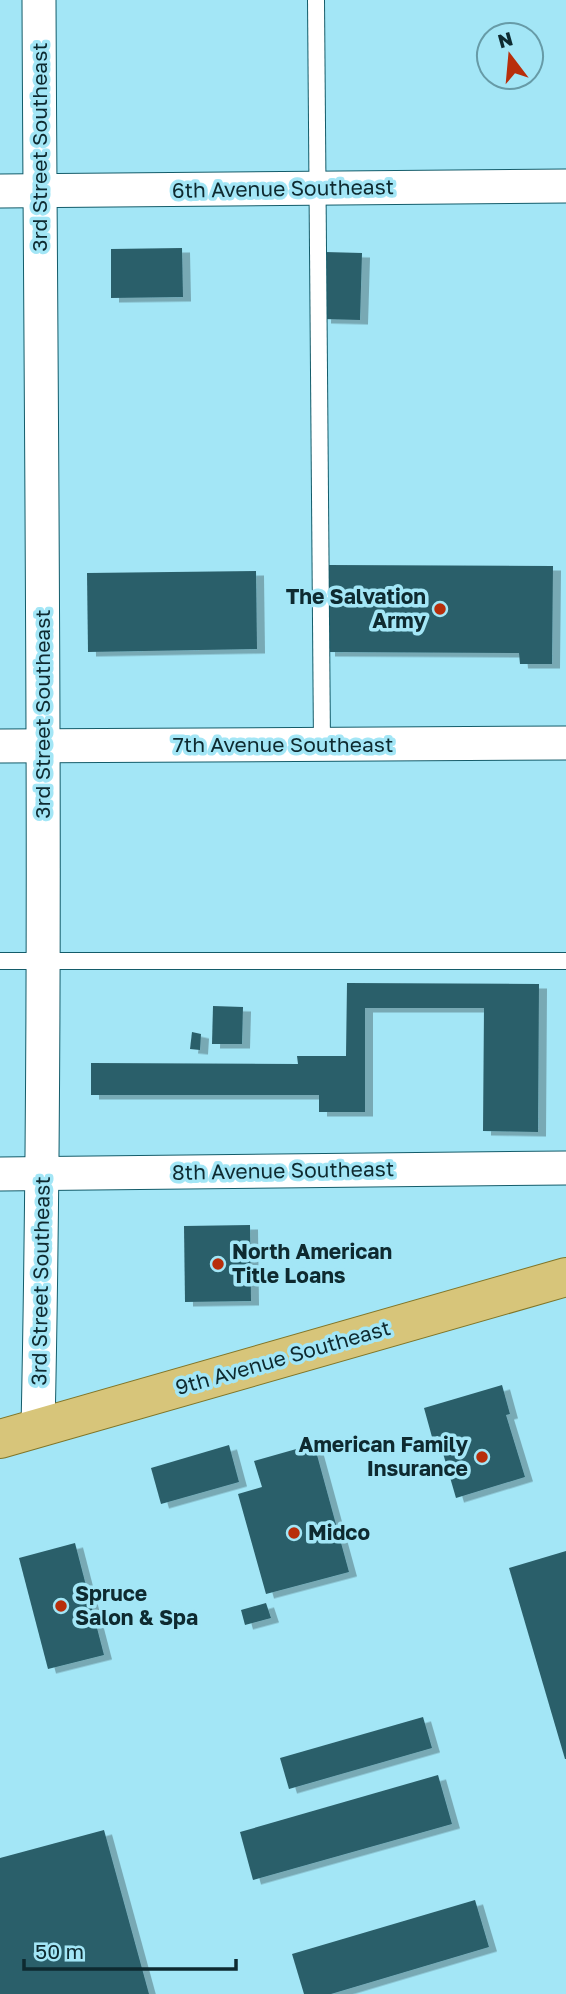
<svg xmlns="http://www.w3.org/2000/svg" width="566" height="1994" viewBox="0 0 566 1994" font-family="'Golos Text',sans-serif">
<style>
.building{fill:#2b5f6a;filter:url(#shadow)}
.lines{fill:none;stroke-linecap:round;stroke-linejoin:round}
.service-casing{stroke:#145c6a;stroke-width:18}
.minor-casing{stroke:#145c6a;stroke-width:35}
.primary-casing{stroke:#807527;stroke-width:40}
.service{stroke:#fff;stroke-width:16}
.minor{stroke:#fff;stroke-width:33}
.primary{stroke:#d7c57a;stroke-width:38}
.poi-dot{fill:#b82e0b;stroke:#a3e6f6;stroke-width:2.5}
.labels{text-anchor:middle;stroke-width:7;stroke-linejoin:round;paint-order:stroke}
.street-label{font-size:21px;fill:#0e2a30;stroke:#a3e6f6}
.poi-label{font-size:21px;font-weight:bold;fill:#0e2a30;stroke:#a3e6f6;text-anchor:start}
</style>
<defs>
<filter id="shadow"><feDropShadow dx="8" dy="4.5" stdDeviation="0" flood-color="#0004"/></filter>
</defs>
<rect width="100%" height="100%" fill="#a3e6f6"/>
<g class="building">
<polygon points="182,248 183,297 111,298 111,249"/>
<polygon points="325,252 362,253 360,320 323,319"/>
<polygon points="327,565 553,566 552,664 520,664 519,653 327,652"/>
<polygon points="256,571 257,649 88,652 87,573"/>
<polygon points="347,983 539,984 538,1132 483,1131 484,1008 365,1008 365,1112 319,1112 319,1095 91,1095 91,1063 298,1064 297,1056 346,1056"/>
<polygon points="213,1006 243,1007 242,1044 212,1044"/>
<polygon points="192,1032 201,1034 200,1050 190,1049"/>
<polygon points="250,1225 251,1301 185,1302 184,1226"/>
<polygon points="502,1385 510,1414 506,1415 525,1477 456,1498 438,1436 432,1437 424,1408"/>
<polygon points="314,1444 349,1572 266,1594 238,1494 262,1487 254,1461"/>
<polygon points="229,1445 239,1482 161,1504 151,1468"/>
<polygon points="75,1543 104,1655 48,1669 19,1558"/>
<polygon points="566,1551 566,1759 565,1759 509,1568"/>
<polygon points="266,1603 271,1618 245,1625 241,1610"/>
<polygon points="423,1717 432,1748 289,1789 280,1758"/>
<polygon points="438,1775 452,1824 253,1880 240,1832"/>
<polygon points="104,1830 149,1994 0,1994 0,1858"/>
<polygon points="475,1900 489,1947 331,1994 304,1994 292,1954"/>
</g>
<g class="lines">
<g class="service-casing">
<g id="service">
<polyline points="316,0 322,745"/>
<polyline points="0,961 566,961"/>
</g>
</g>
<g class="minor-casing">
<g id="minor">
<polyline points="0,191 566,186"/>
<polyline points="0,746 566,743"/>
<polyline points="0,1174 566,1168"/>
<path d="M38,1428C48,952 41,476 39,0"/>
</g>
</g>
<g class="primary-casing">
<polyline id="primary" points="0,1439 566,1277"/>
</g>
<use href="#service" class="service"/>
<use href="#minor" class="minor"/>
<use href="#primary" class="primary"/>
</g>
<g class="poi-dot">
<circle cx="440" cy="609" r="7"/>
<circle cx="218" cy="1264" r="7"/>
<circle cx="482" cy="1457" r="7"/>
<circle cx="294" cy="1533" r="7"/>
<circle cx="61" cy="1606" r="7"/>
</g>
<g class="labels">
<g class="street-label">
<text transform="translate(40 147) rotate(-90)" y="7">3rd Street Southeast</text>
<text transform="translate(283 189) rotate(-1)" y="7">6th Avenue Southeast</text>
<text transform="translate(43 714) rotate(-90)" y="7">3rd Street Southeast</text>
<text x="283" y="752">7th Avenue Southeast</text>
<text transform="translate(283 1171) rotate(-1)" y="7">8th Avenue Southeast</text>
<text transform="translate(41 1281) rotate(-89)" y="7">3rd Street Southeast</text>
<text transform="translate(283 1358) rotate(-16)" y="7">9th Avenue Southeast</text>
</g>
<g class="poi-label">
<text x="426" y="604" text-anchor="end">The Salvation<tspan x="426" dy="24">Army</tspan></text>
<text x="232" y="1259">North American<tspan x="232" dy="24">Title Loans</tspan></text>
<text x="468" y="1452" text-anchor="end">American Family<tspan x="468" dy="24">Insurance</tspan></text>
<text x="308" y="1540">Midco</text>
<text x="75" y="1601">Spruce<tspan x="75" dy="24">Salon &amp; Spa</tspan></text>
</g>
</g>
<g transform="translate(510 56) rotate(344)"><circle r="33" fill="#a3e6f6" stroke="#679ba7" stroke-width="2"/>
<path d="M0-5L12 26L0 18L-12 26Z" fill="#b82e0b"/>
<text y="-10" font-size="19" font-weight="bold" text-anchor="middle" fill="#0e2a30">N</text>
</g>
<path d="M24 1959v10h212v-10" fill="none" stroke="#0e2a30" stroke-width="3.5"/>
<text x="35" y="1959" font-size="21" fill="#0e2a30" stroke="#a3e6f6" stroke-width="5" paint-order="stroke">50 m</text>
</svg>
